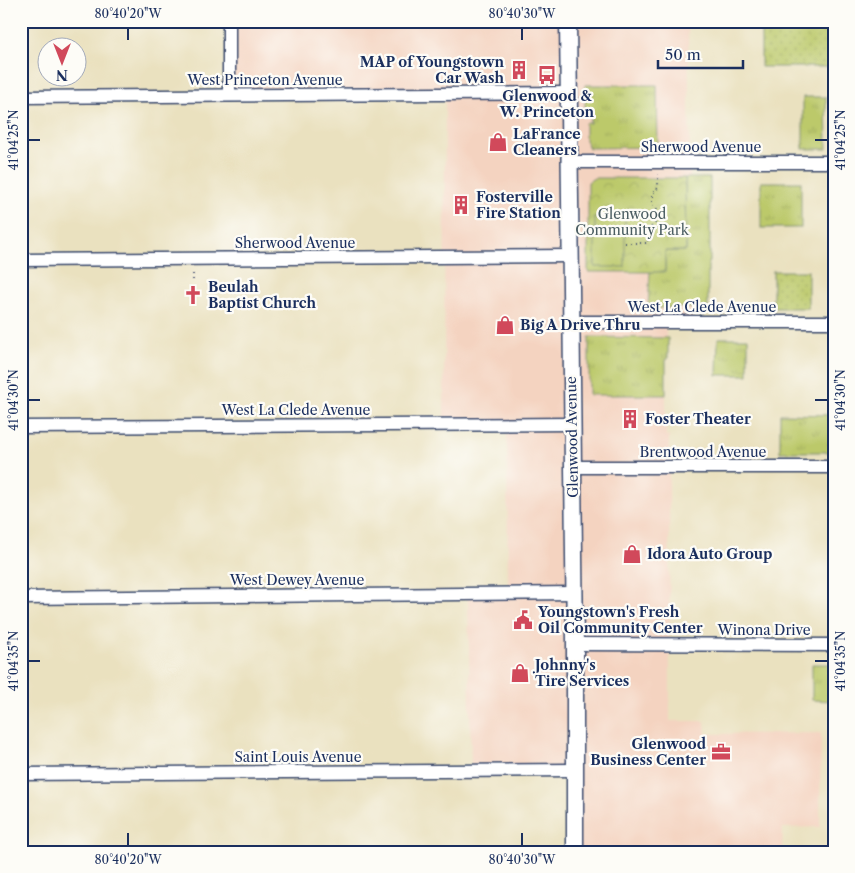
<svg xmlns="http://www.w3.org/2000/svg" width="855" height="873" viewBox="0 0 855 873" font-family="'Libre Caslon Text',serif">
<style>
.built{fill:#f4d3c0}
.grass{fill:url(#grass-tufts);stroke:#6c7c64}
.park{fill:url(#park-crowns);stroke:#6c7c64}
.garden{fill:url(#garden-dots);stroke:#6c7c64}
.pitch{fill:#bcc96b;stroke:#6c7c64}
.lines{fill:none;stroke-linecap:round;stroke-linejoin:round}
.minor-casing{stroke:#3a4a6d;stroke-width:15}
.major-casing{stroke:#3a4a6d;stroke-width:19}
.path{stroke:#3a4a6d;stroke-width:2;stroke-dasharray:1 4;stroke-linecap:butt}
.minor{stroke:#fff;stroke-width:12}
.major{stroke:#fff;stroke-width:16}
.ticks{fill:none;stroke:#1b2f5e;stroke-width:2}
.labels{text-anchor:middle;stroke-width:4.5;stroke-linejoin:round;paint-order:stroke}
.poi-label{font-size:14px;font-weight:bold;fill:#1b2f5e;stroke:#fdfcf7;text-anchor:start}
.street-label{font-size:14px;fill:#1b2f5e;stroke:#fdfcf7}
.park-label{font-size:14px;fill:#4b5d62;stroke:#fdfcf7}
.neatline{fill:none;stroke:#1b2f5e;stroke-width:2}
.ticks-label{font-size:12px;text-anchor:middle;fill:#1b2f5e}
</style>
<defs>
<pattern id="grass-tufts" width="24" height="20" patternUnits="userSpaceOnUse" patternTransform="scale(1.25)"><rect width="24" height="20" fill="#bcc96b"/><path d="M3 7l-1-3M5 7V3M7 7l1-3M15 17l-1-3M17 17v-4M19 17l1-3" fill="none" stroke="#a1ad5f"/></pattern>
<pattern id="park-crowns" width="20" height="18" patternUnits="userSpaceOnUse" patternTransform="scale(1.25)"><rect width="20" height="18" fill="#bcc96b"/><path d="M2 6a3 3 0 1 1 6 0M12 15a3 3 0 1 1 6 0" fill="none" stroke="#a1ad5f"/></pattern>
<pattern id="garden-dots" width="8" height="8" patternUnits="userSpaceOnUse" patternTransform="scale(1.25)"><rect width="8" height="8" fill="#bcc96b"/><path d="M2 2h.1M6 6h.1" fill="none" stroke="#a1ad5f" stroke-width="1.8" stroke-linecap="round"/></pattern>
</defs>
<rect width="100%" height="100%" fill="#fdfcf7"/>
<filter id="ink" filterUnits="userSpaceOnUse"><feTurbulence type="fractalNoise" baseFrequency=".02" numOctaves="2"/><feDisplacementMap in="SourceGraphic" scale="10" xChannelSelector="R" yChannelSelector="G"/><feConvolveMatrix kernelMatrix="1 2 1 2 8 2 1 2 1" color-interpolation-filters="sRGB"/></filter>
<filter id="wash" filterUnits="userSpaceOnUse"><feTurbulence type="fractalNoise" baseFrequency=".0096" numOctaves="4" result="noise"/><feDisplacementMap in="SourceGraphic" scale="20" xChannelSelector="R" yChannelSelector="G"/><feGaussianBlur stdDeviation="1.12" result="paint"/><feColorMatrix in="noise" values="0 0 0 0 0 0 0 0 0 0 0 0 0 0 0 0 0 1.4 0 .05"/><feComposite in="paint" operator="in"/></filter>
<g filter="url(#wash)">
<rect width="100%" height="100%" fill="#eae1bf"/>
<polygon class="built" points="229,21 688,21 692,322 666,322 666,436 669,436 669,467 670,721 705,721 706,734 821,733 820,827 783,828 782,852 575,852 574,770 471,771 468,594 508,594 507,424 444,424 445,94 229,95"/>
<g class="grass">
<polygon points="585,85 657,85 658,147 589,148 585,140 585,123 590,123 590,115 585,115"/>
<polygon points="803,97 826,97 827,149 803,149"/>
<polygon points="685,178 710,178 710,262 708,262 708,308 648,308 650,272 665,271 665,251 686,251"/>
<rect x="761" y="182" width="40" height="46"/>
<polygon points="589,337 668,338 668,359 666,360 666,395 589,395"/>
<polygon points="718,338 748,338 748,375 717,375"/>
<polygon points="780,414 834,415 834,452 780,452"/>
<polygon points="812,664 834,664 834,701 812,700"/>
</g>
<polygon class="park" points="594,178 685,178 686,251 665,251 665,272 588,272 588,182"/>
<g class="garden">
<polygon points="761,21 829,21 828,67 761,67"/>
<rect x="773" y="271" width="35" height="37"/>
</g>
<rect class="pitch" x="595" y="217" width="30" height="50"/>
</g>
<g filter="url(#ink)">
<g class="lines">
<g class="minor-casing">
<g id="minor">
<polyline points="229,21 229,95"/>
<polyline points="21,97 568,93"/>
<polyline points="569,162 834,162"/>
<polyline points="21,260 569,256"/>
<polyline points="571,322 834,322"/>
<polyline points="21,427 571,424"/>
<polyline points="572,467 834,467"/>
<polyline points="21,598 573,593"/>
<polyline points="575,644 834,645"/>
<polyline points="21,774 574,770"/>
</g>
</g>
<g class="major-casing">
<polyline id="major" points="568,21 575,644 575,852"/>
</g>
<g class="path">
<polyline points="625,243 648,243 648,231 663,214 652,205 652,194 658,188 658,174"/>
<polyline points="193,274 193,283"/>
</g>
<use href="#minor" class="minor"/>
<use href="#major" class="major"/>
</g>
</g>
<path class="ticks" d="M128,28V40M522,28V40M28,140H40M815,140H828M28,400H40M815,400H828M28,661H40M815,661H828M128,833V846M522,833V846"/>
<defs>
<g id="building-bare" transform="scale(1.5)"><path d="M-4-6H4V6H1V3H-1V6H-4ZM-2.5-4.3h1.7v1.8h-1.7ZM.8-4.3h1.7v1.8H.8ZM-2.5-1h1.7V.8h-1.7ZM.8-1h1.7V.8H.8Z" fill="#d1495b" stroke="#fdfcf7" stroke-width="2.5" paint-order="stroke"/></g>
<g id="bus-bare" transform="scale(1.5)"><path d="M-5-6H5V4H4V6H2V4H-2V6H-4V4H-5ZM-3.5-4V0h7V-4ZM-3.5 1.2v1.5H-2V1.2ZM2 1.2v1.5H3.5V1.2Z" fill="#d1495b" stroke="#fdfcf7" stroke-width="2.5" paint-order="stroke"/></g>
<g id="shop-bare" transform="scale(1.5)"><path d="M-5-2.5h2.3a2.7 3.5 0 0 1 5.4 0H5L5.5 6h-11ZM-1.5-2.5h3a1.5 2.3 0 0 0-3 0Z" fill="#d1495b" stroke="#fdfcf7" stroke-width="2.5" paint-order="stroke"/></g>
<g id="church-bare" transform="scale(1.5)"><path d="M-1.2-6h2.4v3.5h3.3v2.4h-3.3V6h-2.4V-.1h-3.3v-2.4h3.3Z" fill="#d1495b" stroke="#fdfcf7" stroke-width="2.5" paint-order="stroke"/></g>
<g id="civic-bare" transform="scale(1.5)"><path d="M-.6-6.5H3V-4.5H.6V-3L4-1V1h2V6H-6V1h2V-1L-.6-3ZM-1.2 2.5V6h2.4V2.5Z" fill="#d1495b" stroke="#fdfcf7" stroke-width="2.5" paint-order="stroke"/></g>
<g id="office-bare" transform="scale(1.5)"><path d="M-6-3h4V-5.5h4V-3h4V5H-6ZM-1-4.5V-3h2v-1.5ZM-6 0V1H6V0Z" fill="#d1495b" stroke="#fdfcf7" stroke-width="2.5" paint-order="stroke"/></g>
</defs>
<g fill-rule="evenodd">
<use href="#building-bare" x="519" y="70"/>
<use href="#bus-bare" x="547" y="75"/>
<use href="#shop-bare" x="498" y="142"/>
<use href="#building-bare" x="461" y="205"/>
<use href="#church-bare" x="193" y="295"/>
<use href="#shop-bare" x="505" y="325"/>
<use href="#building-bare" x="630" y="419"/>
<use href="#shop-bare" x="632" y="554"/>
<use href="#civic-bare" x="523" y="620"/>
<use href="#shop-bare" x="520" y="673"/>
<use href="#office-bare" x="721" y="752"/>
</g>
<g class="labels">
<g class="poi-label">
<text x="504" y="67" text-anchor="end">MAP of Youngstown<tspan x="504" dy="16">Car Wash</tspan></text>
<text x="547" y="101" text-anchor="middle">Glenwood &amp;<tspan x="547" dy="16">W. Princeton</tspan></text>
<text x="513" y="139">LaFrance<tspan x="513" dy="16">Cleaners</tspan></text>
<text x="476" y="202">Fosterville<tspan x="476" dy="16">Fire Station</tspan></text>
<text x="208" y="292">Beulah<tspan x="208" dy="16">Baptist Church</tspan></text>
<text x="520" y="330">Big A Drive Thru</text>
<text x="645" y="424">Foster Theater</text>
<text x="647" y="559">Idora Auto Group</text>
<text x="538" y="617">Youngstown's Fresh<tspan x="538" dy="16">Oil Community Center</tspan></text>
<text x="535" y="670">Johnny's<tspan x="535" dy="16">Tire Services</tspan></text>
<text x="706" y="749" text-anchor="end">Glenwood<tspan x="706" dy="16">Business Center</tspan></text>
</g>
<g class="street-label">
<text x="265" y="85">West Princeton Avenue</text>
<text x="701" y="152">Sherwood Avenue</text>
<text x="295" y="248">Sherwood Avenue</text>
<text x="702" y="312">West La Clede Avenue</text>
<text x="296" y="415">West La Clede Avenue</text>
<text transform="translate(572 437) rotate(-91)" y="5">Glenwood Avenue</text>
<text x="703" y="457">Brentwood Avenue</text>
<text x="297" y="585">West Dewey Avenue</text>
<text x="764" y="635">Winona Drive</text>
<text x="298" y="762">Saint Louis Avenue</text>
</g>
<g class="park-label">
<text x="632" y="219">Glenwood<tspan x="632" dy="16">Community Park</tspan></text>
</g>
</g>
<rect width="855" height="873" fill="none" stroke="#fdfcf7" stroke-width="55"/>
<g transform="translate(62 62) rotate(180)"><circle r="24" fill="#fdfcf7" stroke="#a3aaba"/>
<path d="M0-4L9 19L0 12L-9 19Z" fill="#d1495b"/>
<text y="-8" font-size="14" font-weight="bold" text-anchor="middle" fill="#1b2f5e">N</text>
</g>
<path d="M658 60v8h85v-8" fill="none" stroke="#1b2f5e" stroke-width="2.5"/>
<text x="665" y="60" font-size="15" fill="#1b2f5e" stroke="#fdfcf7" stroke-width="4" paint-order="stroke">50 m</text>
<rect x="28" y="28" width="800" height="818" class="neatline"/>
<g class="ticks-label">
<text x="128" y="18">80°40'20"W</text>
<text x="522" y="18">80°40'30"W</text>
<text transform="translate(841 140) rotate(-90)" y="4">41°04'25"N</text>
<text transform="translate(14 140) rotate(-90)" y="4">41°04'25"N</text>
<text transform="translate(841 400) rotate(-90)" y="4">41°04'30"N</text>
<text transform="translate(14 400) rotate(-90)" y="4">41°04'30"N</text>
<text transform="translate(14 661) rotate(-90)" y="4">41°04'35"N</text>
<text transform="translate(841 661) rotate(-90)" y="4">41°04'35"N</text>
<text x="128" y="864">80°40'20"W</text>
<text x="522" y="864">80°40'30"W</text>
</g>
</svg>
